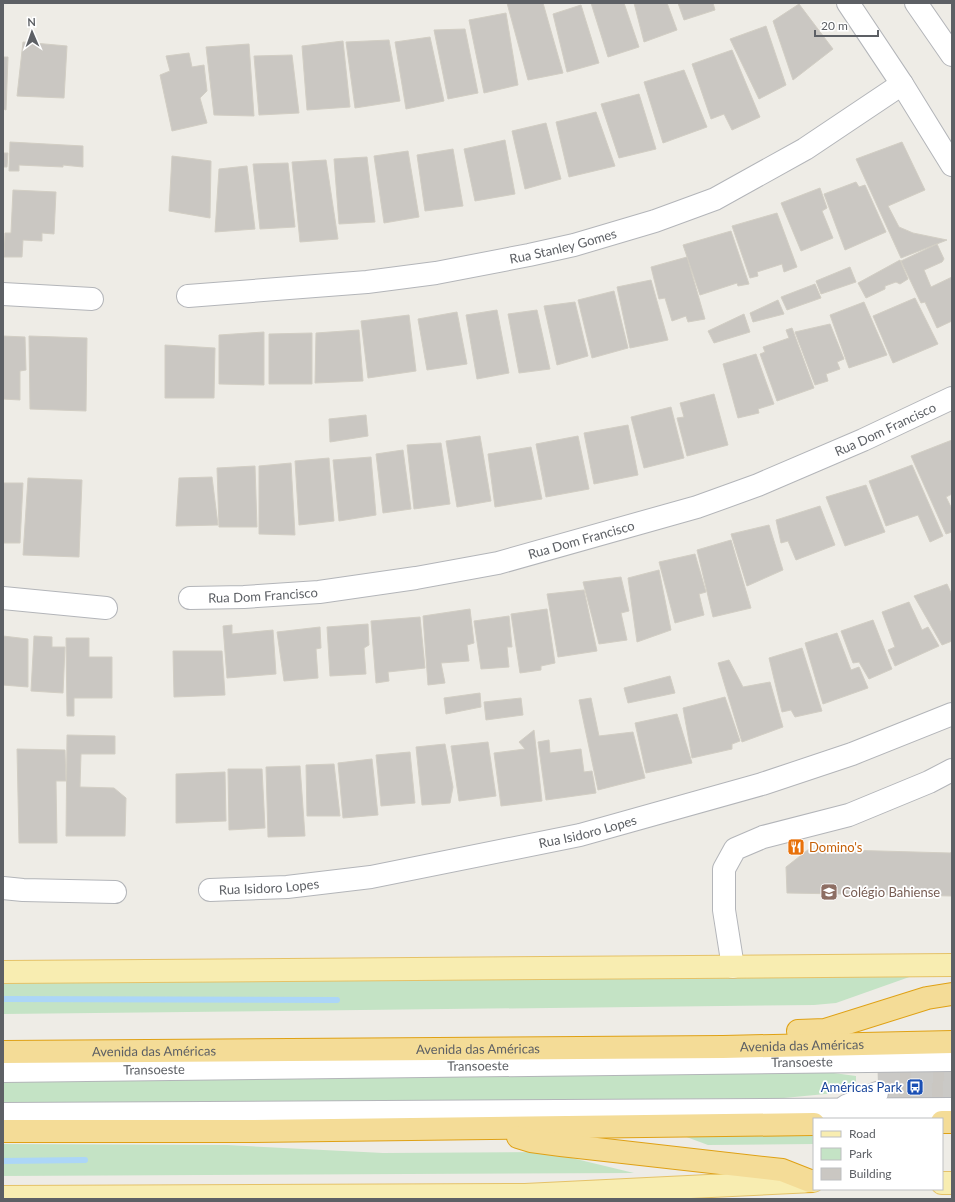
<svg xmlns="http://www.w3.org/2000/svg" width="955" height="1202" viewBox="0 0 955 1202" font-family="Lato,sans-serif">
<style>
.green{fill:#c4e3c5}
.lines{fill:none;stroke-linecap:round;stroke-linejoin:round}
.stream{stroke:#acd6f7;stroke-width:6}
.building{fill:#cac7c2;stroke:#d2cec4}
.minor-tunnel{stroke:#cac9c6;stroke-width:22;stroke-dasharray:22 11;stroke-linecap:butt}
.minor-casing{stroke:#b3b5b9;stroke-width:24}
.major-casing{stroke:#e5c268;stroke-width:24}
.highway-casing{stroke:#dfa115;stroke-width:24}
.minor{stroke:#fff;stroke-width:22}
.major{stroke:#f8edb1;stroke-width:22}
.highway{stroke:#f4dc97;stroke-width:22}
.labels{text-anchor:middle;stroke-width:3.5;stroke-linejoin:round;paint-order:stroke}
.street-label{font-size:13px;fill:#5d6065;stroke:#fff}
.food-label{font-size:13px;fill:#c56008;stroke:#fff;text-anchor:start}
.education-label{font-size:13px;fill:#785e54;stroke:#fff;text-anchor:start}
.transit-label{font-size:13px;fill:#164399;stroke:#fff;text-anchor:end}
</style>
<rect width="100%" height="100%" fill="#eeece6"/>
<g class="green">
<polygon points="915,975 836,1003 814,1005 3,1014 3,981"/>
<polygon points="781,1066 856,1076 856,1091 784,1098 3,1104 3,1074"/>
<polygon points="814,1124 814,1144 708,1145 654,1125"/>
<polygon points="3,1144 227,1145 383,1153 547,1152 634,1173 3,1176"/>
</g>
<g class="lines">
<g class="stream">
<polyline points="3,999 337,1000"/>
<polyline points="3,1161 85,1160"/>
</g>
</g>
<g class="building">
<polygon points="507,3 543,3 563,73 528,80"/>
<polygon points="591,3 624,3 639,47 608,57"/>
<polygon points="634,3 667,3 677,30 644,42"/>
<polygon points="678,3 713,3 715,10 684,20"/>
<polygon points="799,4 833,49 793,80 773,21"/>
<polygon points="581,5 599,63 567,72 553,14"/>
<polygon points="506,13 518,85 484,93 469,20"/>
<polygon points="766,26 786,85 759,99 730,39"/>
<polygon points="465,29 478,93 448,99 434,30"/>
<polygon points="430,37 444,101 406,109 395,42"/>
<polygon points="389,40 400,101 355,108 346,42"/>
<polygon points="343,41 350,107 307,110 302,46"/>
<polygon points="23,42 67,46 64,98 17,96"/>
<polygon points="249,44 254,116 214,115 206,47"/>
<polygon points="732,50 760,117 732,130 724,114 711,119 692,64"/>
<polygon points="189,53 192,67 204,65 207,91 200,98 207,123 172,131 160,75 170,71 166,56"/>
<polygon points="292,55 299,113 259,115 254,56"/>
<polygon points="3,57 8,57 6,110 3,109"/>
<polygon points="684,70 707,127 663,143 644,82"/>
<polygon points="639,94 656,149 619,158 601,104"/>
<polygon points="596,112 615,166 569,177 556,122"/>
<polygon points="546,123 561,179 525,189 512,131"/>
<polygon points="505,140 515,194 475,201 464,149"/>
<polygon points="10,142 83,146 83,167 63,165 63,167 19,165 19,171 9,171"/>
<polygon points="902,142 925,190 888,206 899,227 913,233 947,240 901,258 856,159"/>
<polygon points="453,149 463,206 425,211 417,155"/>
<polygon points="408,151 419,217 384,223 374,156"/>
<polygon points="3,153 8,153 7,167 3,167"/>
<polygon points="172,156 211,161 210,218 169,211"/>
<polygon points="367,157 375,222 339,224 334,159"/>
<polygon points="326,160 338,239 300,242 292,162"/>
<polygon points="288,163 295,227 260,229 253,164"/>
<polygon points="247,166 255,229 215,232 219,169"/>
<polygon points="856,182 859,187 865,185 886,232 845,250 824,194"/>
<polygon points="820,188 827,208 822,211 833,238 801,251 781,203"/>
<polygon points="13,190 56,192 54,234 42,233 42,241 23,240 22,257 4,257 5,233 11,233"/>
<polygon points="777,213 797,267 784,272 782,264 757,272 758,276 750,278 732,226"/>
<polygon points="731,231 749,284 738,286 737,283 700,295 683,245"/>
<polygon points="937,244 944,259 942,262 924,270 931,287 952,277 952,321 937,328 925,302 921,303 901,261"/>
<polygon points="687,257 705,319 688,322 686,316 672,321 665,298 659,299 651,267"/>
<polygon points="900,260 908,279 900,284 896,282 885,286 885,289 866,298 858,283"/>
<polygon points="850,267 856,282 821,294 816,281"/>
<polygon points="651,280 668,340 630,348 617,287"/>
<polygon points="815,284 821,298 787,310 781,297"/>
<polygon points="614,291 628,348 592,358 578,300"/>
<polygon points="915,298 938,344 893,363 873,316"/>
<polygon points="778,300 784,314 753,322 750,313"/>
<polygon points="575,302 588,356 557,365 544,306"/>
<polygon points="864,302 887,355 849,368 830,315"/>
<polygon points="497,310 509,373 477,379 466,315"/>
<polygon points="537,310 550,369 519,373 508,314"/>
<polygon points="457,312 467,364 427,370 418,319"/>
<polygon points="744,314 750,332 714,343 708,331"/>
<polygon points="409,315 416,371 368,378 361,321"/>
<polygon points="830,324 844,359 837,362 840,369 826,374 828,381 815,385 795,332"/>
<polygon points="792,328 814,388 777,401 760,354 765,352 763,347 789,338 786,330"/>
<polygon points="359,330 363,381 315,383 316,333"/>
<polygon points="264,332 264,385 219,384 219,335"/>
<polygon points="312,333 312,384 269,384 269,334"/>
<polygon points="3,336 25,337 26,370 20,371 20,400 3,399"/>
<polygon points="29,336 87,338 86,411 30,409"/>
<polygon points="165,345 215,348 214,398 165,398"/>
<polygon points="756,354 774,404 758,409 759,413 738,418 723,364"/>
<polygon points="714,394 728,445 687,456 677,418 684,417 680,403"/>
<polygon points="671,407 684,458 644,468 631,417"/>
<polygon points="366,415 368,436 330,442 329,419"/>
<polygon points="628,425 638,475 594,484 584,433"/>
<polygon points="480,436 491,501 457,507 446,441"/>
<polygon points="578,436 589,489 546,497 536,444"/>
<polygon points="952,440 952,494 946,497 952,509 952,532 946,534 911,456"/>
<polygon points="441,443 450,504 414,509 407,445"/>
<polygon points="531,447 542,499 495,507 488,454"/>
<polygon points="403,450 411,509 383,513 376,454"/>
<polygon points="371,457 376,515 339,521 333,460"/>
<polygon points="329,458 334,521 299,525 295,461"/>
<polygon points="291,463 295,535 259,534 259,466"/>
<polygon points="912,465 943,536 930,542 918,515 886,526 869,481"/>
<polygon points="255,466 257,527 219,527 217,468"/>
<polygon points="212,477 218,525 176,526 179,478"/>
<polygon points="28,478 82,480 79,557 23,555"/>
<polygon points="3,483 23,483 20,543 3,543"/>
<polygon points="866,485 885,532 845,546 826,497"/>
<polygon points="820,506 835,545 796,560 788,541 781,543 776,520"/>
<polygon points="769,525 783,570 747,586 731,534"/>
<polygon points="731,540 751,608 713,617 697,550"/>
<polygon points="695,554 706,592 699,594 704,615 675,623 659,562"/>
<polygon points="659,570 671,630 637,642 628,578"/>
<polygon points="621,577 629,611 621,613 627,640 599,644 583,582"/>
<polygon points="947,584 952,595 952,641 942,645 914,596"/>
<polygon points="584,590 597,651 558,657 547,594"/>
<polygon points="909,602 922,630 928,627 939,646 895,666 888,650 895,647 882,612"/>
<polygon points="470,609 474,643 467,645 469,661 441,663 445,683 428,685 423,616"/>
<polygon points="547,609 555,663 541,666 541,670 520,673 511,614"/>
<polygon points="509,616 512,647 507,647 509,667 481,669 474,621"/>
<polygon points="420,617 425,668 388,672 389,681 376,683 371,621"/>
<polygon points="873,620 892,669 869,679 859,662 853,663 841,631"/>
<polygon points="368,624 369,645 364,648 366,674 330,676 327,627"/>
<polygon points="232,625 232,634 273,630 276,674 227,678 223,626"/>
<polygon points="320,627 321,648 316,649 318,678 284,681 277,632"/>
<polygon points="837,633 851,670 859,667 868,688 823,704 805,643"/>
<polygon points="3,636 28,639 28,687 3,685"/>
<polygon points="34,636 52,637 52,647 65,647 63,693 31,691"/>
<polygon points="66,638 89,638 89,657 112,657 112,698 74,698 74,716 67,716"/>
<polygon points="802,648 822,711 795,717 791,710 782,712 769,658"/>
<polygon points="173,651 222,651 225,695 174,697"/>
<polygon points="729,660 743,687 770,682 783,727 742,742 718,663"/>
<polygon points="670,676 675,693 628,703 624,688"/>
<polygon points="480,693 481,707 446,714 444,698"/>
<polygon points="725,697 740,741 732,744 732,749 692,758 683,708"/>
<polygon points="521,698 523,715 486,720 484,702"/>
<polygon points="591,698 599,736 633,732 645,778 598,790 579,700"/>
<polygon points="677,714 692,763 646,773 635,723"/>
<polygon points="534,730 542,801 501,806 494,753 525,749 519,742"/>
<polygon points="67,735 115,736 115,754 81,754 80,787 114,788 126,798 125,836 66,836"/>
<polygon points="549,740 550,753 581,749 584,772 592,771 596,793 546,800 538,742"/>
<polygon points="488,742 496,796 459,801 451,746"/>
<polygon points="445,744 453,787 450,803 422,805 416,747"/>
<polygon points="17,749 65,750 66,781 56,781 57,843 19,843"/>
<polygon points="410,752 415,803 381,806 376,755"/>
<polygon points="372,759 378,815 343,818 338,763"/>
<polygon points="334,764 340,816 307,816 306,765"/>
<polygon points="300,766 305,836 268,837 266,767"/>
<polygon points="228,769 262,769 265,828 229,830"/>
<polygon points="225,772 226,821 176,823 176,774"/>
<polygon points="809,849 950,853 952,852 952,896 787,893 786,867"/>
<polygon points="878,1070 952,1070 952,1101 879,1102"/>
</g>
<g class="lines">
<g class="minor-tunnel">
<polyline points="878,1073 952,1072"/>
<polyline points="877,1093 952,1092"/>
</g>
<g class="minor-casing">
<g id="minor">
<polyline points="848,3 902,84 952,165"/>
<polyline points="916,3 952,55"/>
<polyline points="3,294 92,299"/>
<path id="s1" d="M188,296L367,282L436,273L529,255L574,245L655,221L715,199L805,149L902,84"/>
<polyline points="3,598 106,608"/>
<path id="s2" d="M190,598L244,597L319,592L416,578L498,563L697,507L758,485L863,440L952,398"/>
<polyline points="3,888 23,890 115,892"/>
<path id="s3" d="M210,890L287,887L371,877L580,835L762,784L852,754L952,714"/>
<polyline points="733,967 724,910 724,869 735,849 763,837 849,815 929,782 952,770"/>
<path id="s4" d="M3,1071L952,1060"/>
<polyline points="846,1106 877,1093"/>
<polyline points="3,1114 952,1109"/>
</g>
</g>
<g class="major-casing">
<g id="major">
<polyline points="3,972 952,965"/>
<polyline points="942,1183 952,1183"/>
<polyline points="3,1197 525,1195 813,1181"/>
</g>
</g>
<g class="highway-casing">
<g id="highway">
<polyline points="798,1031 825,1030 927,998 952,994"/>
<path id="s5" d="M3,1052L723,1047L952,1042"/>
<polyline points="942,1122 952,1122"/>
<polyline points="3,1131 252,1131 814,1124"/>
<polyline points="518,1137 531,1141 561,1145 782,1170 810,1181"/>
</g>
</g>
<use href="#minor" class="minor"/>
<use href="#major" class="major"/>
<use href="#highway" class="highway"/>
</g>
<defs>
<g id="restaurant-square" transform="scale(0.9)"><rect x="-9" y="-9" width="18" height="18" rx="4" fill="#e8710a" stroke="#fff"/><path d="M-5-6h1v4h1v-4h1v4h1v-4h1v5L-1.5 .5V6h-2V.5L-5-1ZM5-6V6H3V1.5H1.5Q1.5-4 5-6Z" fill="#fff"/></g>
<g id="school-square" transform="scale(0.9)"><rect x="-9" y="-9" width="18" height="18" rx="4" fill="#8d6e63" stroke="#fff"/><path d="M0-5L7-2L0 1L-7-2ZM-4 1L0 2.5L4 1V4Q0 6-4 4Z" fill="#fff"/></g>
<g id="bus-square" transform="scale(0.9)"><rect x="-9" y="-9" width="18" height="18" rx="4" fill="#1a4fb4" stroke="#fff"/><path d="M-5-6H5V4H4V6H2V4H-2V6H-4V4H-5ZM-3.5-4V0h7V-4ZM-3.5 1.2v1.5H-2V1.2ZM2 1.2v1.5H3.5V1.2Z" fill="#fff"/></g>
</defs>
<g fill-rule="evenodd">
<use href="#restaurant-square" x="796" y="847"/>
<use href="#school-square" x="829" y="892"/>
<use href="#bus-square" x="915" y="1087"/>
</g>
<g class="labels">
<g class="street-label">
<text dy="5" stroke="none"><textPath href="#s1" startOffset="379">Rua Stanley Gomes</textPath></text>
<text dy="5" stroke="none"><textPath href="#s2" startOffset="721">Rua Dom Francisco</textPath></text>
<text dy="5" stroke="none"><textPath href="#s2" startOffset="397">Rua Dom Francisco</textPath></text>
<text dy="5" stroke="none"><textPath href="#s2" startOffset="73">Rua Dom Francisco</textPath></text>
<text dy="5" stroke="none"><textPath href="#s3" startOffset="383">Rua Isidoro Lopes</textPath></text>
<text dy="5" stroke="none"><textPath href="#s3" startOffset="59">Rua Isidoro Lopes</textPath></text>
<text dy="5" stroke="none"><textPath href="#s5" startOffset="799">Avenida das Américas</textPath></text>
<text dy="5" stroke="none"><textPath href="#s5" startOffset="475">Avenida das Américas</textPath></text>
<text dy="5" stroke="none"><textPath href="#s5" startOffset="151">Avenida das Américas</textPath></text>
<text dy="5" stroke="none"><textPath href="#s4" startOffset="799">Transoeste</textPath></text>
<text dy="5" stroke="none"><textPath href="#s4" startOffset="475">Transoeste</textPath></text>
<text dy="5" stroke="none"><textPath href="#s4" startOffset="151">Transoeste</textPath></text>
</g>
<g class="food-label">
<text x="809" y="852">Domino's</text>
</g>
<g class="education-label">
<text x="842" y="897">Colégio Bahiense</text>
</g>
<g class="transit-label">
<text x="902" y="1092">Américas Park</text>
</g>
</g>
<rect width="955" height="1202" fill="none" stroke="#5d6065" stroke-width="8"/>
<rect x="813" y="1118" width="130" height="72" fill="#ffffff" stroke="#bebfc1"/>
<rect x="821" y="1131" width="20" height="6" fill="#f8edb1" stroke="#bebfc1"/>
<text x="849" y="1138" font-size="12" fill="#5d6065">Road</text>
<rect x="821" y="1148" width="20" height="12" fill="#c4e3c5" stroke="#bebfc1"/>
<text x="849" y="1158" font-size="12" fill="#5d6065">Park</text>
<rect x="821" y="1168" width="20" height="12" fill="#cac7c2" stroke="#bebfc1"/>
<text x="849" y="1178" font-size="12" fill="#5d6065">Building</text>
<g transform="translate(32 32) rotate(358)" stroke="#ffffff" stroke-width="3" paint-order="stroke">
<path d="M0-3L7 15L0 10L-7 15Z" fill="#5d6065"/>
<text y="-6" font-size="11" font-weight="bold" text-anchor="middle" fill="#5d6065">N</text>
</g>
<path d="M815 30v6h63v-6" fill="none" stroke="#5d6065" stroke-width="2"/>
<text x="821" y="30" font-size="12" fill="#5d6065" stroke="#ffffff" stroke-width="3" paint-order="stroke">20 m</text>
</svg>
